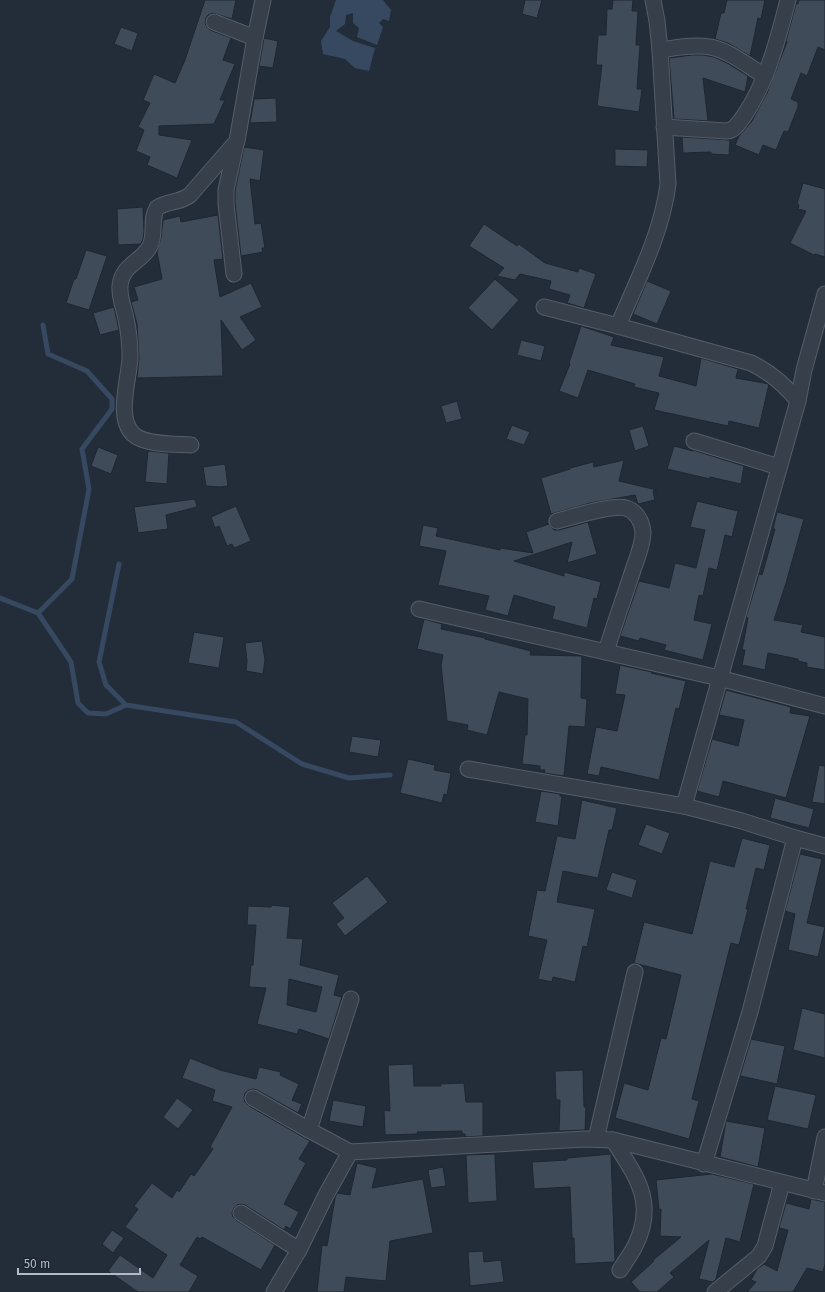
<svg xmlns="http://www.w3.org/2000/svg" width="825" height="1292" viewBox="0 0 825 1292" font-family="'Fira Sans',sans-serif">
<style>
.water{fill:#374861}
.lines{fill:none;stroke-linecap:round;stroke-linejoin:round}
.stream{stroke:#374861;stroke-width:5}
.building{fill:#3f4b59;stroke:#1e2632;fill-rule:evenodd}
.minor-casing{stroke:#555d69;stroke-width:17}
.minor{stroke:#373f4b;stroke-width:15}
</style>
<rect width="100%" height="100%" fill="#232d3a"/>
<polygon class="water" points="336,0 383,0 391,10 389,21 383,19 379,23 383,27 377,45 357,37 359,28 353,23 353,13 346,15 345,24 336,31 353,41 375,48 369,71 355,68 345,59 323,54 321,41 330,27 330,17"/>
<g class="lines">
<g class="stream">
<polyline points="119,564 99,662 106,685 126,705 236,722 302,764 349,778 390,775"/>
<polyline points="0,598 38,613 71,662 78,703 88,713 106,714 126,705"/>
<polyline points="38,613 72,579 89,489 82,449 112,409 112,399 87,371 48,354 43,325"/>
</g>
</g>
<g class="building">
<polygon points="205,0 236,0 232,19 213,13 208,15 206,18 205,23 207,27 210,30 231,38 223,60 235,64 220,100 225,100 214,124 159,126 159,135 192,140 177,178 147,165 150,157 136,151 144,130 138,127 150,103 143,100 154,74 175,83 185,60"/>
<polygon points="525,0 542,0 537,18 522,14"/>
<polygon points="613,0 633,0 632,11 638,11 636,45 640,45 637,89 642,89 639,112 597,106 602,65 596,65 598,35 606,35 607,9 612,9"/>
<polygon points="727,0 765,0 761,19 758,18 750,56 728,43 715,39 721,13 724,13"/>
<polygon points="799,0 825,0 825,50 818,47 807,76 801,73 791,99 798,102 798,107 788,132 784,131 776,150 763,145 759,155 735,145 739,136 752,121 767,93 787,42 786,41 796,4 798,4"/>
<polygon points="121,27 138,33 132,51 114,44"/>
<polygon points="264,38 278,41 273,68 259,66"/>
<polygon points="692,55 703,55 714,57 727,63 748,76 745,92 703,78 708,121 674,119 669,58"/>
<polygon points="276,98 277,122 250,123 254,99"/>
<polygon points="682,137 730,140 729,155 711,154 711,152 683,153"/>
<polygon points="244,147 264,150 260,181 250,179 255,224 261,223 265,248 262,248 263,252 241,256 235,203 235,191"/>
<polygon points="615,149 648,150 647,167 615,166"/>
<polygon points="803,183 825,189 825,257 815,254 814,255 790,243 806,211 798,209 799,205 797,204"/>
<polygon points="143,207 144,231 143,239 141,244 118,245 117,209"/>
<polygon points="218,215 223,259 214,260 220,297 251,283 262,307 240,317 256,340 242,350 221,320 223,376 137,378 139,358 137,324 131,302 138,300 134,287 162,279 157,252 161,238 163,220 180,216 181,222"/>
<polygon points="484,224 517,246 519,244 545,263 578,272 579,268 596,274 584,308 567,303 570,295 549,289 551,281 520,274 515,280 497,276 504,268 469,246"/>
<polygon points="86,250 107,256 89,310 66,303 74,279 76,279"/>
<polygon points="495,279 519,300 492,330 468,308"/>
<polygon points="647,281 671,291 657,324 633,314"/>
<polygon points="114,307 119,330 100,335 93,313"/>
<polygon points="581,326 614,337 611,345 664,357 659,376 696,386 701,358 738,369 736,378 769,384 759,428 729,421 728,426 654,410 659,393 634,387 635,384 588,370 578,398 559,391 570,364 569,363"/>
<polygon points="521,340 545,346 541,361 517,355"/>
<polygon points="457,401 462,419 446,423 441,406"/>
<polygon points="512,425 530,432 524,445 506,439"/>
<polygon points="643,426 649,446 635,451 629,430"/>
<polygon points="674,446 693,451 693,450 744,466 741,484 710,477 710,479 667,469"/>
<polygon points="98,447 118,455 111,474 91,466"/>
<polygon points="148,451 169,453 167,484 145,482"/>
<polygon points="624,460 619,481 657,490 653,491 655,500 638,504 635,495 590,503 551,514 541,478 570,469 570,468 593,462 594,467"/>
<polygon points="225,464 228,486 220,487 206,486 203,467"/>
<polygon points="195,499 197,507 166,515 168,529 138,533 134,507"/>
<polygon points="697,501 738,511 732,537 725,535 717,570 709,568 703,596 699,595 694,620 712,624 703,660 664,650 666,645 640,638 639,641 620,636 639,581 669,588 675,563 696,568 705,530 690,527"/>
<polygon points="236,506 251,541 234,548 232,544 227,546 219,526 215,528 211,517"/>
<polygon points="777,512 804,519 786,583 774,620 803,625 801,632 825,637 825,670 807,667 807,663 798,661 798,659 768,653 765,670 742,665 745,650 742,650 748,618 746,617 759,574 762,575 775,529 773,529"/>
<polygon points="588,522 597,554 567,563 572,542 514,561 564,576 564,572 601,582 597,599 594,598 587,628 552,619 555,607 514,595 508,616 485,610 489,596 438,585 446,551 419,546 423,525 438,528 436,536 500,550 500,548 533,553 526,532 549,524 554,530 559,530"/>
<polygon points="424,619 442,624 441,629 485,638 485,639 531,651 530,655 582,656 581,698 587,699 585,727 569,726 564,776 544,773 545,770 540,770 540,766 522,764 525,735 527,735 528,699 499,692 487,735 467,730 468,725 447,721 441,665 443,655 417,649"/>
<polygon points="194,632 224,637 219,668 188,663"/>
<polygon points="262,641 265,660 263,674 246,671 247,661 245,643"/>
<polygon points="620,665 652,672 651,673 686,681 679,709 676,708 659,780 601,767 599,776 587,774 596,727 617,731 625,695 615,694"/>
<polygon points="726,690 791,707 790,713 810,716 786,798 723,781 719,797 697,791 712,739 738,746 744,720 719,715"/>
<polygon points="352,736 381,740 378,757 349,752"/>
<polygon points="408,759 435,765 434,770 451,773 447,795 444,794 442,803 400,793"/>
<polygon points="819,765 825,766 825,804 812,802"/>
<polygon points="541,791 560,794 560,796 562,796 558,826 535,822"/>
<polygon points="775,798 814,809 809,828 770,818"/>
<polygon points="582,800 617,808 612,830 609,830 598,878 563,871 557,902 595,909 587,947 583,946 575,982 553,977 552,982 538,979 547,940 528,936 537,890 545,891 557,836 575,839"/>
<polygon points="646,824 670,833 662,854 638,845"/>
<polygon points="742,838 770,845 764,870 756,868 746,909 748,909 739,945 731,943 692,1099 699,1101 689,1139 615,1118 624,1083 648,1090 661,1038 666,1039 681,975 634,963 644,922 692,934 710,861 734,867"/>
<polygon points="800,854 822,859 807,923 825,927 818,957 788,950 795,914 785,911"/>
<polygon points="612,872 637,880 632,898 606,890"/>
<polygon points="367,876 388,902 345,936 336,924 344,918 332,903"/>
<path d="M272,905L290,907L287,938L303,939L300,965L339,975L334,995L342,997L329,1039L299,1029L297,1034L257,1024L266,988L249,987L251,965H253L256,925H247L248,906L271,907ZM289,979L322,987L316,1012L287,1005Z"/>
<polygon points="802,1008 825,1014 825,1058 793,1050"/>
<polygon points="751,1039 785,1046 777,1084 740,1076"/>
<polygon points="190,1058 220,1070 256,1079 259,1067 281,1072 280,1075 299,1084 292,1100 302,1104 298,1113 257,1090 253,1089 249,1090 245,1093 244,1098 245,1102 249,1106 310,1141 299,1159 306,1163 284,1204 299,1212 290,1229 286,1226 284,1230 245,1205 241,1204 237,1205 234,1208 232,1213 233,1217 236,1220 275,1245 261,1270 202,1237 200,1239 197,1237 180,1265 198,1276 189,1292 138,1292 108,1271 120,1255 153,1278 167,1255 125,1227 138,1209 134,1206 152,1183 172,1198 177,1190 179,1192 191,1174 194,1176 213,1149 210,1147 232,1107 212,1101 215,1090 182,1078"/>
<polygon points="413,1064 414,1086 441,1086 440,1084 464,1083 466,1102 483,1102 483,1136 465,1137 465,1134 462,1134 462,1131 417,1132 418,1134 385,1135 384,1110 390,1111 388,1065"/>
<polygon points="583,1070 584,1107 586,1107 585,1130 559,1131 560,1100 556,1100 555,1071"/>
<polygon points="775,1086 816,1095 808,1129 767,1120"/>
<polygon points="177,1098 193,1110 178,1129 163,1117"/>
<polygon points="333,1100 366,1106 363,1127 329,1121"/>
<polygon points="726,1121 765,1128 758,1167 720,1157"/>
<polygon points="495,1154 497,1201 468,1203 466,1155"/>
<polygon points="611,1154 615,1261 614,1262 575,1264 574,1238 572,1238 570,1187 534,1189 532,1162 567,1160 567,1158"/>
<polygon points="357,1163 377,1168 372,1188 423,1179 433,1233 390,1241 386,1281 346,1277 344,1292 317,1292 322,1245 327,1246 335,1198 337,1193 350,1195"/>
<polygon points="443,1167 446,1186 431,1188 428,1170"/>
<polygon points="712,1174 754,1184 740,1242 726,1238 716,1279 713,1282 699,1279 709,1240 670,1273 674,1277 657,1292 640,1292 631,1282 654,1261 652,1261 681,1237 660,1236 661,1209 659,1210 656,1180"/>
<polygon points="811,1199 825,1202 825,1264 823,1272 807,1268 793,1292 747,1292 756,1282 751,1280 757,1269 764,1264 777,1271 788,1230 779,1228 786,1203 809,1209"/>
<polygon points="112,1230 124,1238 113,1253 102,1244"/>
<polygon points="483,1251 484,1262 501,1260 504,1282 470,1286 468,1252"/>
</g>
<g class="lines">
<g class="minor-casing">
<g id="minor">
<path d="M653,0L657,21L660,50C676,48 694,44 710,47C729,50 749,67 765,76"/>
<polyline points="214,22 255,38"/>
<path d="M660,50L668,184C662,233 637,281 618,326L751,363C770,372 784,384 798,401L684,806L742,821L795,838L750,1012L704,1164"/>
<path d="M664,127L726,131C735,131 739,122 744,116C767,82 778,39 788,0"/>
<polyline points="234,274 226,204 226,190 236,144"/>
<polyline points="544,307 618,326"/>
<polyline points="798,401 804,370 825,294"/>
<polyline points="694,441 779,467"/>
<path d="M191,445C175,444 144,445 133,434C116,418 129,379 130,358C130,345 129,332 126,319C124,308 119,297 120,286C122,264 142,262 150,246C156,234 150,219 157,208C167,201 180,203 190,195L237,141L255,38L263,0"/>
<path d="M557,521C572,517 613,504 626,508C636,511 642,521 643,532C643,545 637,558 633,570C624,598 614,625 606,652"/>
<polyline points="419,609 719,678 825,706"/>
<polyline points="468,769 684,806"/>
<polyline points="795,838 825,846"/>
<polyline points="253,1098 309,1130"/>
<polyline points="596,1139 635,972"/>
<path d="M613,1140C636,1176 657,1202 635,1246C631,1254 625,1262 620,1270"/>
<polyline points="350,1152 309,1130 351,999"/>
<polyline points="814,1191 825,1137"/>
<polyline points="241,1213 299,1250"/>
<polyline points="274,1292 299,1250 326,1195 350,1152 585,1139 613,1140 825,1193"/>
<polyline points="715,1292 759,1256 765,1246 782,1183"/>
</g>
</g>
<use href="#minor" class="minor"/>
</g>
<path d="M18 1268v6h122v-6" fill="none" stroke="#b2bac6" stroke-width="2"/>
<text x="24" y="1268" font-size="12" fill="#b2bac6" stroke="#1c2430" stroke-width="3" paint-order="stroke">50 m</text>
</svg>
